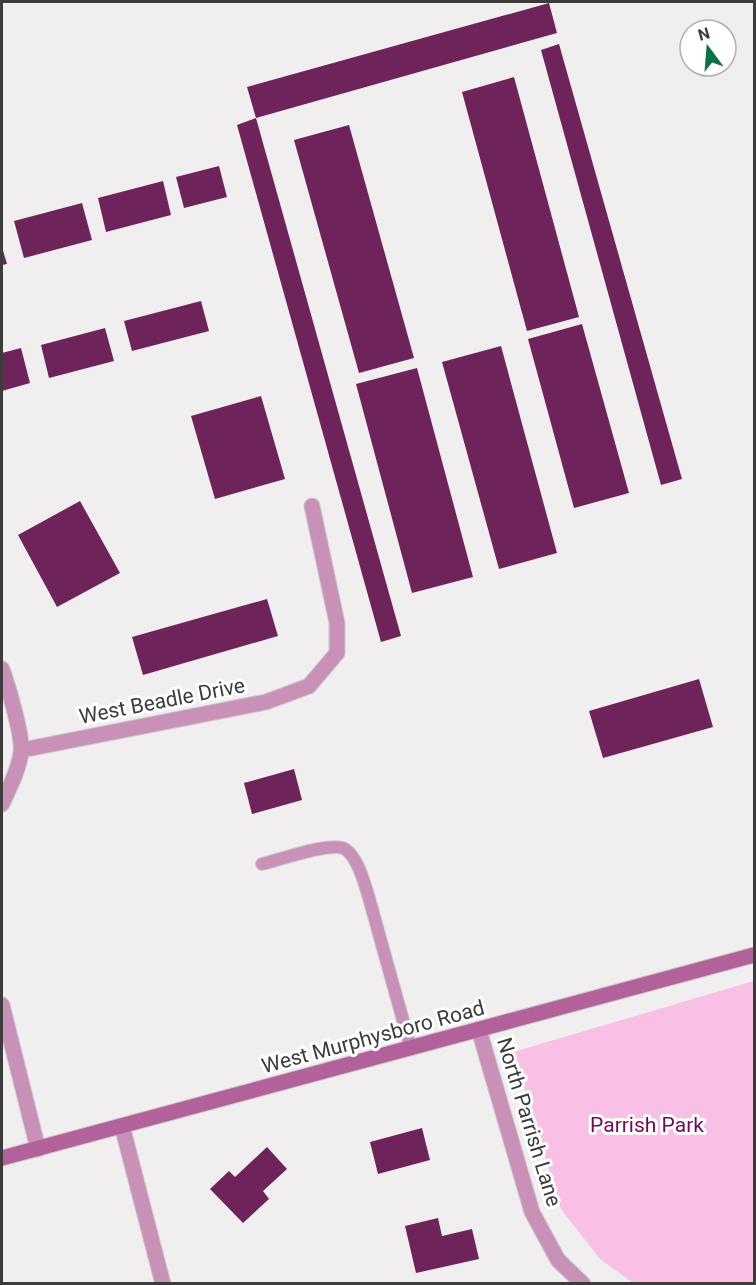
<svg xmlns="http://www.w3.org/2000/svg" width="756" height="1285" viewBox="0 0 756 1285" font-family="Roboto,sans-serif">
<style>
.green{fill:#f8c0e5}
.building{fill:#6f235b}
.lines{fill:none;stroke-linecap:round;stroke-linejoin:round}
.lane-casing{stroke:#cdcacc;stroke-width:14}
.street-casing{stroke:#cdcacc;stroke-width:17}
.secondary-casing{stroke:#cdcacc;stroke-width:17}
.lane{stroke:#c991b7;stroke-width:12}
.street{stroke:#c991b7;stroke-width:15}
.secondary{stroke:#b2619a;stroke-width:15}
.labels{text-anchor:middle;stroke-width:6;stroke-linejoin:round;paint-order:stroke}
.street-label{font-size:21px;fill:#3d3c3d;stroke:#fff}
.park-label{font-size:21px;fill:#72085c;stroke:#fff}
</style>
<rect width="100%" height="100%" fill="#f1eef0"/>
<polygon class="green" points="754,981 754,1283 633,1283 600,1259 561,1209 513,1052"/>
<g class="building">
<polygon points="549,3 557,33 256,118 247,87"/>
<polygon points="559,44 682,479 661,485 541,50"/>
<polygon points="514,77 579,317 527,331 462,92"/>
<polygon points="256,118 401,636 381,642 237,125"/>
<polygon points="349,125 414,358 359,373 294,140"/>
<polygon points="219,166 227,197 184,208 176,177"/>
<polygon points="163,181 171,215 106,232 98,198"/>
<polygon points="82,203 92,240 24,258 14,221"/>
<polygon points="2,247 7,264 2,265"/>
<polygon points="201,301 209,331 132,351 124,321"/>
<polygon points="582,324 629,493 574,508 528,339"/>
<polygon points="105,328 114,361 49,378 41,345"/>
<polygon points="501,346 557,553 499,569 442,362"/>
<polygon points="21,348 30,383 2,391 2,353"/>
<polygon points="417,368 473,577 412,593 356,384"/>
<polygon points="261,396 285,479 215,499 191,416"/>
<polygon points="80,501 120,573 57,607 18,535"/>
<polygon points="267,599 278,636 143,675 132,637"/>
<polygon points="699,679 713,727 603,758 589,711"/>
<polygon points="294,769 302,800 252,814 244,783"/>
<polygon points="422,1128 430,1160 378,1174 370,1142"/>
<polygon points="267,1147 287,1169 263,1191 269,1199 243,1223 210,1189 229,1171 235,1177"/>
<polygon points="438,1218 442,1236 472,1229 479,1259 416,1273 405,1226"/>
</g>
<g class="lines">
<g class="lane-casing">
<path id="lane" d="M262,864C279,860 332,841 345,849C357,857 363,879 367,891L411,1049"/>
</g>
<g class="street-casing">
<g id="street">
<path d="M2,669C8,686 23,736 21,752C19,770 9,788 2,804"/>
<polyline points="22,750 266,702 309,686 337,653 337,623 312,506"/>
<polyline points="2,1005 38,1149"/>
<polyline points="479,1030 532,1212 558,1260 583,1284"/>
<polyline points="122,1126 163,1284"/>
</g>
</g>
<g class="secondary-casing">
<polyline id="secondary" points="2,1158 754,955"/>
</g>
<use href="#lane" class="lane"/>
<use href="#street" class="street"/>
<use href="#secondary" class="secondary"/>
</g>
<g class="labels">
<g class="street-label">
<text transform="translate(162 701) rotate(-11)" y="7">West Beadle Drive</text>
<text transform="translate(373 1037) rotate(-15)" y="7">West Murphysboro Road</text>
<text transform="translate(529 1122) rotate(73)" y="7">North Parrish Lane</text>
</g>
<g class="park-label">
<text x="647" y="1132">Parrish Park</text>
</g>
</g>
<rect width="756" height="1285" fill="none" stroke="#3d3c3d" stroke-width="6"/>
<g transform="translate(708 48) rotate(344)"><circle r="28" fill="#ffffff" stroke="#b1b1b1" stroke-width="1.5"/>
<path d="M0-4.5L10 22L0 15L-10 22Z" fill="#0b7149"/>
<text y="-9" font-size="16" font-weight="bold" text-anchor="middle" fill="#3d3c3d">N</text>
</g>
</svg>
